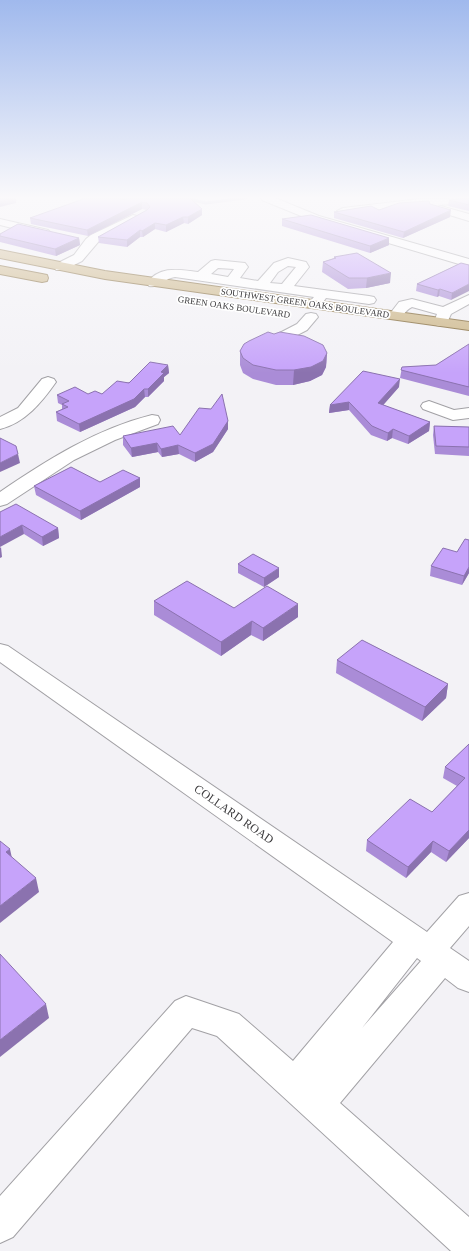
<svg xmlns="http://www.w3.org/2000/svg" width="469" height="1251" viewBox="0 0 469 1251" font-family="Georgia,serif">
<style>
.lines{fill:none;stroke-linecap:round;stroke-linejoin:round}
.stream{stroke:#a698be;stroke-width:3}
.minor-casing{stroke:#a2a1a5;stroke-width:2}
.major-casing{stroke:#826938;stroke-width:2}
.minor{fill:#fff;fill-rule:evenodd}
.major{fill:#cbb586;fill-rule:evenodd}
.wall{fill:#aa8cd7}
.shaded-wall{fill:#8b72af}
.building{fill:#c6a3fa;stroke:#8b72af}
.labels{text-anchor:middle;stroke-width:3.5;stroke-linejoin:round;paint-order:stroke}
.far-street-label{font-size:9px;fill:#3b3a3c;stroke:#fff}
.near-street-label{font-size:12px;fill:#3b3a3c;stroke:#fff}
</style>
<rect width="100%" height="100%" fill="#f3f2f6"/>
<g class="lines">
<polyline class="stream" points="184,198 206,203 245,198"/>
<g class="minor-casing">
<g id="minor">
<polygon points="261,198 275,198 319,216 469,259 469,267 311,220 262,200"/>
<polygon points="469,198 469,203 437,205 469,214 469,221 430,209 428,207 430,205 343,214 337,211 343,208 420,199"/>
<polygon points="133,215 137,216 139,218 137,220 99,241 82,261 64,270 56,270 54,267 56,264 74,255 86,239 91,235"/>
<polygon points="0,219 48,230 50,232 48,234 44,236 0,225"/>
<path d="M288,258L306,262L309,267L294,286L369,296L374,297L376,300L374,303L369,304L326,298C321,305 319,309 310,307L308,304L314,297L175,277C165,278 160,288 149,286L147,283C160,265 180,270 198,272L211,261L215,260L245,263L248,267L240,278L258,281L274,263ZM288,266L296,267L282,284L270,283L278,272ZM218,268L234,269L228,277L211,274Z"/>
<path d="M469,295V304L451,314L446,325L441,326L436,325L434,322L437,314L412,307C403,311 403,321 391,318L389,315L399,302L412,299L443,307Z"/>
<polygon points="311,313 316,314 318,317 307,330 278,345 273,346 268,345 266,342 268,339 297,324 306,314"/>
<path d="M48,377L54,379L56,382C42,402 25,423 0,429V417L18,408L42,379Z"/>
<polygon points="429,401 454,410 469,408 469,418 453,420 423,409 421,406 423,403"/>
<path d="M152,415L158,416L160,420L158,424L115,440L74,460L7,504L0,506V492C47,460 96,429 152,415Z"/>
<path d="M0,644L8,646L427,932L459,896L469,893V926L450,948L469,961V992L458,988L445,978L340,1103L469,1217V1251H451L217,1036L192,1028L13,1237L0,1243V1196L175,1001L186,996L239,1014L293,1061L393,942L0,662ZM417,958L421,961L362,1028Z"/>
</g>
</g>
<g class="major-casing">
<g id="major">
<polygon points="0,250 105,271 469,322 469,330 105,279 0,258"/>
<polygon points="0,266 42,274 47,275 48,278 47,281 42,282 0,274"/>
</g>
</g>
<use href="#minor" class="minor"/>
<use href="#major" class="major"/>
</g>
<g class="wall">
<polygon points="122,198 190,198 202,215 188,224 184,223 166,232 155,229 143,237 140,237 127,247 99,243 98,237 147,210 142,209 88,236 31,224 30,218 123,199"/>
<polygon points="416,198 447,198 418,199"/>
<polygon points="469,198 469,211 448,206 449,200"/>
<polygon points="430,204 450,217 403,238 334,218 334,212 379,210"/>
<polygon points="282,219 389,245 370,253 282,226"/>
<polygon points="0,234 79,238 80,245 56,256 0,242"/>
<polygon points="334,257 390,283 366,288 348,289 322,272 323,262 334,258"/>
<polygon points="461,263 451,300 439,296 437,297 416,291 417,284"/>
<polygon points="469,344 469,396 400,378 402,367 436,365"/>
<polygon points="240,351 327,353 326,367 322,375 310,381 293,385 276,385 253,379 243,373 240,365"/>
<polygon points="168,365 169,373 164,377 164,381 148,397 145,397 135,407 80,432 57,421 56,412 62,409 62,405 58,403 57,395 88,394 102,394"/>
<polygon points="399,387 383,405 430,422 429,431 408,444 392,438 387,441 371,435 349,410 329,413 330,405"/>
<polygon points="228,421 228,429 213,452 195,462 179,454 162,457 158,452 132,457 123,445 123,436 180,435"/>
<polygon points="434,426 469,427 469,456 435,454 433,435"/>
<polygon points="140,478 140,487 81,520 36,495 34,486 100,482"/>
<polygon points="0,512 58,528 59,538 43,546 24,534"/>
<polygon points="469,540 469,573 462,585 430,576 431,566 457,552"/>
<polygon points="238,564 279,577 264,587 238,573"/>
<polygon points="154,601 234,608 298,617 263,641 251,635 221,656 154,615"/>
<polygon points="337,660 448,684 446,698 422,721 336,673"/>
<polygon points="469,744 469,838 446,862 431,852 406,878 366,851 367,840 432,812 457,786 443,778 445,767"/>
</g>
<g class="shaded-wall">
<polygon points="11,198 16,198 16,203 0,207 0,201"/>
<polygon points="142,202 142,209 88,236 87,230"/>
<polygon points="202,209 202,215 188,224 188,217"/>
<polygon points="451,210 450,217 403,238 404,232"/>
<polygon points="183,217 184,223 166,232 166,225"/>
<polygon points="155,223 155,229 143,237 142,231"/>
<polygon points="140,230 140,237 127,247 127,240"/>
<polygon points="79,238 80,245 56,256 55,249"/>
<polygon points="389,238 389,245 370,253 370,246"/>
<polygon points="391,273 390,283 366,288 367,278"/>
<polygon points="469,284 469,291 451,300 452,293"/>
<polygon points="440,289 439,296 437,297 438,290"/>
<polygon points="327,353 326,367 322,375 310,381 293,385 294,370"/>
<polygon points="168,365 169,373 164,377 164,381 148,397 148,389 161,372"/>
<polygon points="400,379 399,387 378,411 378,403"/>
<polygon points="144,389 145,397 135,407 80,432 79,424"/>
<polygon points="349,402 349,410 329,413 330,405"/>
<polygon points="228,421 228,429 213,452 195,462 195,453"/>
<polygon points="430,422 429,431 408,444 409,436"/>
<polygon points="393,429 392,438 387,441 388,433"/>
<polygon points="157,443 158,452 132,457 131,448"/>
<polygon points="178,445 179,454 162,457 161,449"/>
<polygon points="18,454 20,463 0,472 0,463"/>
<polygon points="140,478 140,487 81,520 80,511"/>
<polygon points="22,525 24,534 0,547 0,537"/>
<polygon points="58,528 59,538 43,546 42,537"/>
<polygon points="1,547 2,557 0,558 0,548"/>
<polygon points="469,567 469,573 462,585 464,576"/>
<polygon points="279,568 279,577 264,587 264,578"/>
<polygon points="298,604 298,617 263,641 263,628"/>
<polygon points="252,621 251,635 221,656 221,642"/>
<polygon points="448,684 446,698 422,721 425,707"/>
<polygon points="469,830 469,838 446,862 449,851"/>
<polygon points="433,841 431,852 406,878 408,867"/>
<polygon points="10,849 13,863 6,852"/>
<polygon points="36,878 39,892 0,923 0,906"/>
<polygon points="46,1004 49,1018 0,1057 0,1040"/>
</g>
<g class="building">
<polygon points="0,198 11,198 0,201"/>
<polygon points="86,198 116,198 126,200 125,198 190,198 202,209 188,217 183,217 166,225 155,223 142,231 140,230 127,240 98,237 147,210 150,207 147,203 142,202 87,230 30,218"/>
<polygon points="469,198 469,205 449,200"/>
<polygon points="429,201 430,204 451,210 404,232 334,212 371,206 379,210 399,203"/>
<polygon points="311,215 389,238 370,246 282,219"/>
<polygon points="18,224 79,238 55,249 0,236 0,234"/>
<polygon points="357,253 391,273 367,278 349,278 323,262 336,258 334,257"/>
<polygon points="461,263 469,265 469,284 452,293 440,289 438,290 417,284"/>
<polygon points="268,332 274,334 280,332 304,336 323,345 327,353 323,361 311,367 294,370 276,370 253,365 243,358 240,351 244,344 249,341"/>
<polygon points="469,344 469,387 401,370 402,367 436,365"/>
<polygon points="150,362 168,365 161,372 164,373 148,389 144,389 134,399 79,424 56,412 68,407 62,404 69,401 57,395 75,387 88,394 95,391 102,394 117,381 129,383"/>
<polygon points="363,371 400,379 378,403 430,422 409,436 393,429 388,433 372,426 349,402 330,405"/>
<polygon points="222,394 228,421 213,444 195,453 178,445 161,449 157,443 131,448 123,436 173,426 180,435 199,408 211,409"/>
<polygon points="434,426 469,427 469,447 436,446"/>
<polygon points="0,438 16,446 18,454 0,463"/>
<polygon points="71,467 100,482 123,470 140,478 80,511 34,486"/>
<polygon points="16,504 58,528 42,537 22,525 0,537 0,512"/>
<polygon points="465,539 469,540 469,567 464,576 431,566 443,548 457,552"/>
<polygon points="253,554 279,568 264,578 238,564"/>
<polygon points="187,581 234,608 267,586 298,604 263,628 252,621 221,642 154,601"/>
<polygon points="362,640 448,684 425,707 337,660"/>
<polygon points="469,744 469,830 449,851 433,841 408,867 367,840 410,799 432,812 465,778 445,767"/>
<polygon points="0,841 10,849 6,852 36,878 0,906"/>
<polygon points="0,954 46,1004 0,1040"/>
</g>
<linearGradient id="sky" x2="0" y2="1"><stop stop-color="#a0b9ed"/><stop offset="0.53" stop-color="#faf9fb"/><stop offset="1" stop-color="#faf9fb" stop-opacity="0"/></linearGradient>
<rect width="469" height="373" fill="url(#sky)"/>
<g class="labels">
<g class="far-street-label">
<text transform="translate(305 303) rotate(8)" y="3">SOUTHWEST GREEN OAKS BOULEVARD</text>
<text transform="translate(234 307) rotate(8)" y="3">GREEN OAKS BOULEVARD</text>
</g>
<g class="near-street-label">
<text transform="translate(234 814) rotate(35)" y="4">COLLARD ROAD</text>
</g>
</g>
</svg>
